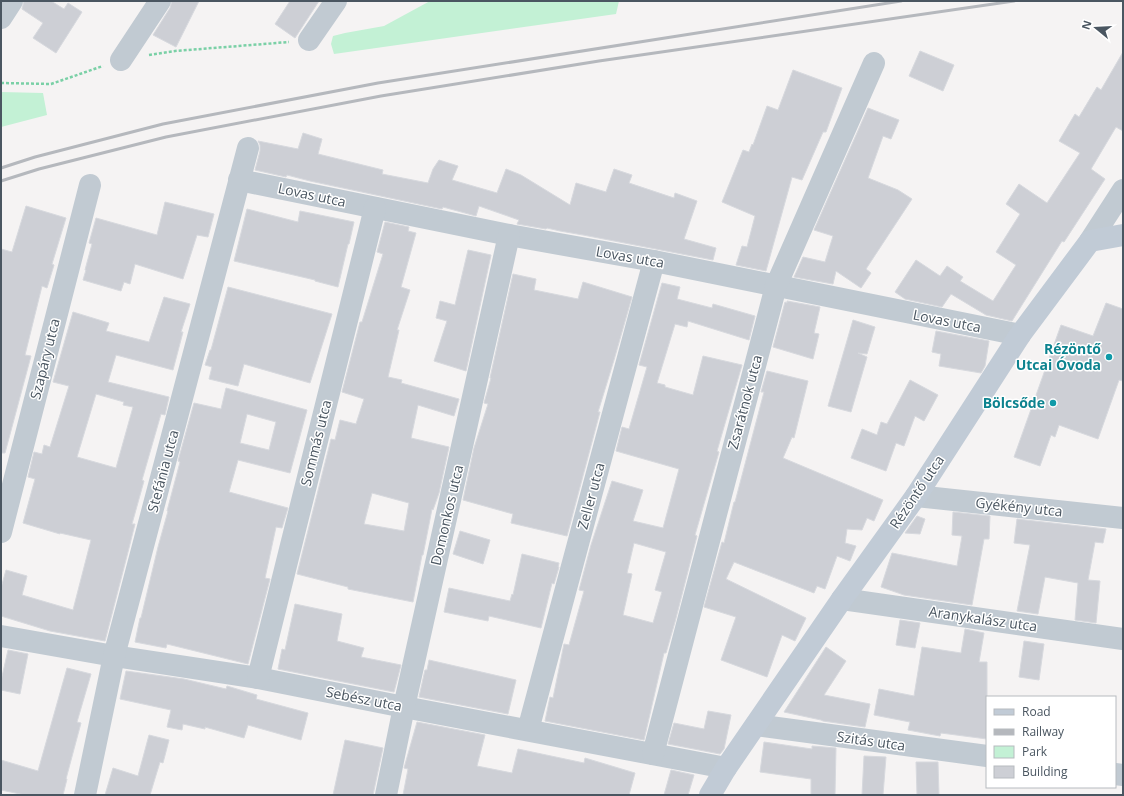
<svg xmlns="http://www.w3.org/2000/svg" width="1124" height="796" viewBox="0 0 1124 796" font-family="'Open Sans',sans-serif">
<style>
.green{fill:#c3f1d5}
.building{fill:#cdcfd5;stroke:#d7d9de;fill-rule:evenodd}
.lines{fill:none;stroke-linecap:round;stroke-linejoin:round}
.path{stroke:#7ad0a6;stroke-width:2.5;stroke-dasharray:3 2;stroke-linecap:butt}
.street{stroke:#c1cad2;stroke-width:22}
.secondary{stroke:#c1cbd6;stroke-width:22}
.rail{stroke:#b5b8bd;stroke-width:3}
.culture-dot{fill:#0f9aa8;stroke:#fff;stroke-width:1.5}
.labels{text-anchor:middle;stroke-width:3;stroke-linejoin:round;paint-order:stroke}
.street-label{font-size:14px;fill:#4a5661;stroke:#fff}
.culture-label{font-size:14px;font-weight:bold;fill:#0d838f;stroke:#fff;text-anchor:end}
</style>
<rect width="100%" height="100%" fill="#f5f3f3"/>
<g class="green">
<polygon points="430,1 619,1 616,14 334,54 331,44 333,36 345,33 384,26"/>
<polygon points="1,92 43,93 47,115 1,127"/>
</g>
<g class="building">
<polygon points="24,1 51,1 64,9 68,3 82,12 56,53 33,38 43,23 22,9"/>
<polygon points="172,1 199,1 176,47 153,35 170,8"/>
<polygon points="290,1 319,1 295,38 275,24"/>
<polygon points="920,51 954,65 943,91 909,76"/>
<polygon points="1123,52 1123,131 1116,127 1091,169 1105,179 1064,242 1062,241 1012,321 986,315 951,294 942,307 905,299 895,292 916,260 940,276 947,266 963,277 960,281 993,301 1016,265 996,252 1020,214 1006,204 1019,184 1047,203 1080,153 1059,141 1075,114 1079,117 1097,87 1101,90"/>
<polygon points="793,70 842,88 826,132 823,132 802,180 792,177 766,271 736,265 742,246 747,247 755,216 722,202 743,150 749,152 752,144 753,145 767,106 778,110"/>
<polygon points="868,108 899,120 891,139 883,136 868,178 898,190 912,199 866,269 871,273 861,288 836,271 833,284 794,277 803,257 825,262 833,236 814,230"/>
<polygon points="303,133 322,139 318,154 383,170 382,174 428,183 433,169 439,160 458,166 452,180 497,193 506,169 521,175 570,205 576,183 606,192 614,169 632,175 629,183 674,198 675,193 697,201 684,239 716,248 713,260 583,235 560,231 547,228 546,229 517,224 519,220 479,206 476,216 443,207 442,209 310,181 287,175 286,177 255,170 260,151 260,145 258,141 298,149"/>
<polygon points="165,202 214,214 208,237 197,235 183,279 135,264 130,284 124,282 121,291 83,280 86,270 85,270 92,244 89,243 96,218 157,235"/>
<polygon points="26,206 66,218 52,264 54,265 47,288 42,286 25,355 31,356 5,453 1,453 1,249 12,252"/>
<polygon points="247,209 298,222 300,211 354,222 349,244 348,244 338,287 315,281 315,280 234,261"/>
<path d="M385,222L409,227L408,231L416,233L401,287L410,290L397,330H399L388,377L402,380L401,383L459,399L454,416L418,405L411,438L449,447L439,493L433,510L432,509L423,555H422L413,602L348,589V587L297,574L331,439L335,440L340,420L356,424L364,399L342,392L360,322H362L383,254L377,252ZM372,493L409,503L404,531L364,524Z"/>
<polygon points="468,250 491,255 466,371 434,361 447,321 436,318 440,301 455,305"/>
<polygon points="513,274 536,279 534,290 578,299 583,282 632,297 614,360 598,412 600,412 567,536 511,523 513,514 463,500 474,448 488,404 484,403 491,378 490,378"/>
<path d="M662,283L680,287L677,299L712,308L713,304L755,316L749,340L688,321L687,327L675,324L657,383L665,385V387L693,395L703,356L742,365L717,451L719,452L695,535L697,536L675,622L666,653H664L644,740L545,721L550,697L553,698L564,644L569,645L584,591L579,590L591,545L612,481L643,490L633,521L663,528L679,469L616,451L622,427L629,429L647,367L639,365ZM634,543L666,552L655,590L662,592L653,623L623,615L632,574L627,573Z"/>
<polygon points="228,287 332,314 310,383 244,364 238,386 209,379 212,367 205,365 210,350 211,350"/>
<path d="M164,297L190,304L181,332H183L173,370L116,355L108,382L169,397L165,415L161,414L142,480L144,481L132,524H135L128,552L105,641L50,631L1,616V588L6,570L27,576L22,595L73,610L91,540L60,533V534L23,523L35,479L28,477L34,452L42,454L44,445L50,447L69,386L53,382L73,312L109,323L106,331L149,342ZM96,394L124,402L123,405L133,407L116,468L77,457Z"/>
<polygon points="787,301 820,307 814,333 819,334 813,359 773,347 785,302 787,303"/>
<polygon points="1106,303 1123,309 1123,381 1119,380 1098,439 1059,425 1055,437 1051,435 1040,466 1014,457 1061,325 1093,336"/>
<polygon points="853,320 875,327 867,354 858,353 867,357 851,412 828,406"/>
<polygon points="936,331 989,341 985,366 981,373 939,366 941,354 932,352"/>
<polygon points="767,371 808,381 794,438 792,437 783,458 883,500 874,521 867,518 862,530 847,529 845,543 856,546 850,561 837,556 825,589 817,586 814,593 734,562 726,579 806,618 795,641 782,635 767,677 721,660 736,617 704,607 722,542 724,543 734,502 735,502 764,392 761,392"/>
<polygon points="910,380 938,395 924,421 915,416 904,446 896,443 886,471 851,458 862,429 877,435 881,422 887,424"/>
<path d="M226,388L307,410L290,473L238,460L229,492L288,508L282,528L276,527L265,578L270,579L248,664L167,644L166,648L135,642L140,618H141L158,547L168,511H167L180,462L178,461L194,403L221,409ZM247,414L276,422L269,450L240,443Z"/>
<polygon points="953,512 990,516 989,539 984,539 972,605 904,595 881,587 892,553 957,566 962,536 952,535"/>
<polygon points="917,516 925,519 920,534 905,533"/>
<polygon points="1017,519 1106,529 1103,543 1095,542 1088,580 1100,581 1096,623 1075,620 1078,583 1045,577 1038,614 1017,611 1030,545 1014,543"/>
<polygon points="460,531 490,540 483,564 453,554"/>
<polygon points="522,554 559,563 558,567 559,567 554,584 552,583 541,628 489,616 488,621 444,612 449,588 510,601 512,594 513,595"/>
<polygon points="295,604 342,614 337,641 364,648 361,657 401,665 394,692 278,669 282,649 285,650"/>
<polygon points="900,620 920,623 915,648 896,645"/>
<polygon points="965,629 984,633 979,662 987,662 987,739 941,733 940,736 908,730 910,722 874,715 879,689 914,696 922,647 961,653"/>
<polygon points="1024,641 1044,644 1039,680 1019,677"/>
<polygon points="826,647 846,661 824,695 870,704 865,727 823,721 821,720 784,712"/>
<polygon points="8,650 28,654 20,694 1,690 1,681"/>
<polygon points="429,660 516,680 508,714 419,697 425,670 427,670"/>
<polygon points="67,668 91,674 77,722 81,723 66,779 67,779 63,795 25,795 1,790 1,760 38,771"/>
<polygon points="126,671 184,679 226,689 227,686 257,695 256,699 308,713 301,740 248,725 244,738 205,727 205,729 183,724 182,730 167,727 171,710 120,699"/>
<polygon points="708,711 731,715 724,749 720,754 668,744 674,723 704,729"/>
<polygon points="417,722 485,735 477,766 512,773 518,749 584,763 585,758 635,773 629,795 403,795 408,769 404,768"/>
<polygon points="149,735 169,740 163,763 160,762 150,795 105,795 113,768 138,776"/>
<polygon points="345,740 383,748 373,795 333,795"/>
<polygon points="764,742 812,749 812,746 836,748 835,795 811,795 811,779 760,772"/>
<polygon points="864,756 886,757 883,795 862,795"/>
<polygon points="916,762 938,762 939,795 917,795"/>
<polygon points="671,770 694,775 688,795 664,795"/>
</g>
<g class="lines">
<g class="path">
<polyline points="149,55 175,51 289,42"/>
<polyline points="1,83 51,84 103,66"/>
</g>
<g class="street">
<polyline points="1,18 12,1"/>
<polyline points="309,40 336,1"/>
<polyline points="121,60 160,1"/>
<polyline points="239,180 509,235 654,261 1020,335"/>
<polyline points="1090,241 1123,190"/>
<polyline points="916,496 1123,518"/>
<polyline points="1,532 90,185"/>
<polyline points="842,599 1123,639"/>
<polyline points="1,636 114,656 258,678 404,707 726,768"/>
<polyline points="258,678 375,208"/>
<polyline points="756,725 987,756"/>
<polyline points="528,730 654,261"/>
<polyline points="653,754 776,286 874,63"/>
<polyline points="1115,774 1123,775"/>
<polyline points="85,795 114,656 248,148"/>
<polyline points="386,795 404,707 509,235"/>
</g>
<polyline class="secondary" points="710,795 726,768 842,599 916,496 1020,335 1090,241 1123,235"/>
<g class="rail">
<polyline points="1,168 35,157 163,124 378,83 901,1"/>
<polyline points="1,181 39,169 166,137 381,96 599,61 1014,1"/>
</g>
</g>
<g class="culture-dot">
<circle cx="1109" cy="357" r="4"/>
<circle cx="1053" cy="403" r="4"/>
</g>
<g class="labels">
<g class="street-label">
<text transform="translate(312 195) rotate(12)" y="5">Lovas utca</text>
<text transform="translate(630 257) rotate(10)" y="5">Lovas utca</text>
<text transform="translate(947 321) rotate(11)" y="5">Lovas utca</text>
<text transform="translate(45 359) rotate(-76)" y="5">Szapáry utca</text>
<text transform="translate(745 402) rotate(-75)" y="5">Zsarátnok utca</text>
<text transform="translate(316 443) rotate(-76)" y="5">Sommás utca</text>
<text transform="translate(163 471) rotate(-75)" y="5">Stefánia utca</text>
<text transform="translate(917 492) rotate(-56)" y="5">Rézöntő utca</text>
<text transform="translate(591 496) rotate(-75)" y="5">Zeller utca</text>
<text transform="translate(1019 507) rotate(6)" y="5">Gyékény utca</text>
<text transform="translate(447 515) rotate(-77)" y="5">Domonkos utca</text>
<text transform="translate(983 619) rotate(8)" y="5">Aranykalász utca</text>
<text transform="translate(364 699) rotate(11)" y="5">Sebész utca</text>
<text transform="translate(871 741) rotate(8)" y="5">Szitás utca</text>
</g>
<g class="culture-label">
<text x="1101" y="354">Rézöntő<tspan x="1101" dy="16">Utcai Óvoda</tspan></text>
<text x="1045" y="408">Bölcsőde</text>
</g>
</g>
<rect width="1124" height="796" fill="none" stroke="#4a5661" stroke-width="4"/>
<rect x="986" y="696" width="130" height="92" fill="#ffffff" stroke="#b7bbc0"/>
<rect x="994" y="709" width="20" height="6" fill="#c1cbd6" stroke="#b7bbc0"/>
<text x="1022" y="716" font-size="12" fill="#4a5661">Road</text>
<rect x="994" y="729" width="20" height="6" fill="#b5b8bd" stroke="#b7bbc0"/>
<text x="1022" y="736" font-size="12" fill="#4a5661">Railway</text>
<rect x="994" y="746" width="20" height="12" fill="#c3f1d5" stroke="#b7bbc0"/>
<text x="1022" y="756" font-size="12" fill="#4a5661">Park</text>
<rect x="994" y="766" width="20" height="12" fill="#cdcfd5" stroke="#b7bbc0"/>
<text x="1022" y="776" font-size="12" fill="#4a5661">Building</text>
<g transform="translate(1096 28) rotate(288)" stroke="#ffffff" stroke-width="3" paint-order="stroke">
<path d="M0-3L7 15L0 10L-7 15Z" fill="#4a5661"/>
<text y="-6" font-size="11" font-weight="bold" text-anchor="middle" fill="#4a5661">N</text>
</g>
</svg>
